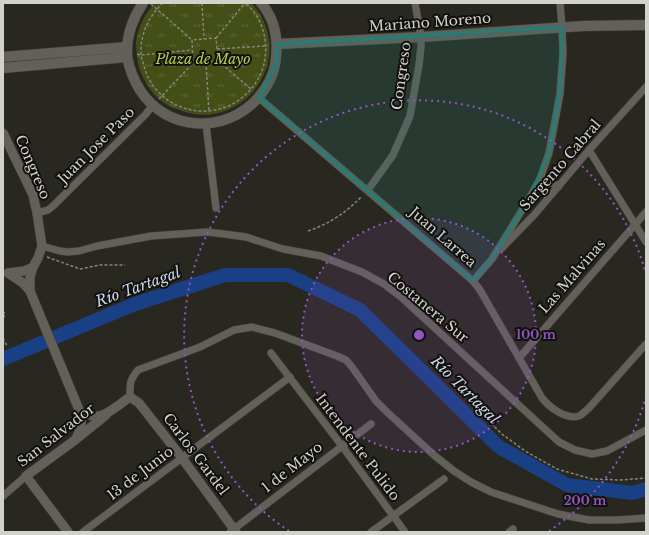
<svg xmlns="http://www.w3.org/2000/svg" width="649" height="535" viewBox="0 0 649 535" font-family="'Libre Baskerville',serif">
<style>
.grass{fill:url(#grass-tufts)}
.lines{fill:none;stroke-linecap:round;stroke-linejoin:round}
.river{stroke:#194084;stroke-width:14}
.minor-casing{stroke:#44423d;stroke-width:8}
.tertiary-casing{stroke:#44423d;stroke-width:10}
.secondary-casing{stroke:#44423d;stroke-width:11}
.path{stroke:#85857e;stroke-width:1.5;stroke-dasharray:3 2;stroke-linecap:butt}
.minor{stroke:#626058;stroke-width:7}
.tertiary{stroke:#626058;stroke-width:9}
.secondary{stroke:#626058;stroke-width:10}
.marked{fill:#227f78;fill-opacity:0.2;stroke:#227f78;stroke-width:3;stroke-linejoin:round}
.ring{fill:none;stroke:#9156c2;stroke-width:2;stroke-dasharray:2 4}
.labels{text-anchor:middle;stroke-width:4;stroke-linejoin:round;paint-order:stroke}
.street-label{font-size:14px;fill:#d2d2cd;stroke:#11100d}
.park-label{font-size:14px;font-style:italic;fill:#b5cf53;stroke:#11100d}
.water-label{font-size:15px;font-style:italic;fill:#cbd7eb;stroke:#11100d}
.centre{fill:#9156c2;stroke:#11100d;stroke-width:2}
.ring-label{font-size:12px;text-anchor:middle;font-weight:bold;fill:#9156c2;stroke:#11100d;stroke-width:4;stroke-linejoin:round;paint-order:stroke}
</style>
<defs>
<pattern id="grass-tufts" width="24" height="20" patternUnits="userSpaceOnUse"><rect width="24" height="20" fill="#434f16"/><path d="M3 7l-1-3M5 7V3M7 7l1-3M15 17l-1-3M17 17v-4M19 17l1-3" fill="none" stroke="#5d6737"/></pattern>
</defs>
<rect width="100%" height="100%" fill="#292820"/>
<path class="grass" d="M155,3H252C255,8 260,13 262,18C290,72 235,132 179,110C167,106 157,99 150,89C143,79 138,68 137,56C137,52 136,47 136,43C137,29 145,13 155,3Z"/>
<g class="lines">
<polyline class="river" points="3,359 135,304 225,275 288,275 360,310 499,447 567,485 632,493 646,489"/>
<g class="minor-casing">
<g id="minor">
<path d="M259,98L473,281L480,290L542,398C549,407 566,420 579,416C582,415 586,410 589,408L646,344"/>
<polyline points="206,124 216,208"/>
<polyline points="589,150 646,242"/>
<polyline points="540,179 559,186"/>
<polyline points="368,190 393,155 410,116 419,65 421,46 421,37 415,3"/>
<polyline points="37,213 48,210 53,206 145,115 153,105"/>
<polyline points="42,246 60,251 68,252 79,251 97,246 151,236 207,232 224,234 246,237 283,249 321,256 362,272 384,284 401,297 559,442 575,450 592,454 607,451 646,430"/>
<polyline points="502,248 535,214 589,150 646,87"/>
<polyline points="473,281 492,259 530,197 540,179 549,153 560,94 563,53 562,27 560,3"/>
<polyline points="271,353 342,446 405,532"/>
<polyline points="519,358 646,212"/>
<path d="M130,397C130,384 129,381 138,370L200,347L234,330L252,327L275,333L337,356L346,360L352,367L376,401L388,413L435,456L454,471L471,482L491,492L558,514L589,520H617L646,518"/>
<polyline points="3,496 26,476"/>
<polyline points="83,532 290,377"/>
<polyline points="230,532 371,424"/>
<polyline points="371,532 444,479"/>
<polyline points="509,532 513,529"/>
</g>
</g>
<g class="tertiary-casing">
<g id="tertiary">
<polyline points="3,133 33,195 37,213 42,246 38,258 33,267 30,277 30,291"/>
<path d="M8,273L23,283L30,291L80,412C82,425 82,428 75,440"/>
<polyline points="8,273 24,271 33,267"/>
<path d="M80,412C86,414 93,417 99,416C108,415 122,402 130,397L139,403L182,458L236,532"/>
<polyline points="68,532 26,476 75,440 106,415"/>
</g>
</g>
<g class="secondary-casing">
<g id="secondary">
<path d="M143,3C133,18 127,33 127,51C127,62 131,73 136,83C158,127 215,137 252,104C265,92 275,75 276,57C278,38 274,18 261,3"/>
<polyline points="277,44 421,37 583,26 646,25"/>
<polyline points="3,57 127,47"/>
<polyline points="3,68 127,57"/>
</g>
</g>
<g class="path">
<path d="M163,3C149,16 140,34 141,54C141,58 143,62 144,66C151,94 178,113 208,111C219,110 229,107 239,100C253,90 263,75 265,58C268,38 261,15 245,3"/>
<polyline points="202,3 204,39"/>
<polyline points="151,4 192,40"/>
<polyline points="216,38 245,3"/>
<polyline points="217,49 265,46"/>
<polyline points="137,54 141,55 192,50"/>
<polyline points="218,61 193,63 192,40 216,38 218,61 251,89"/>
<polyline points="206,62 209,112"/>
<polyline points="159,99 193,63"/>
<path d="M308,231C329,224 347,212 362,196"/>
<polyline points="47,257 80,269 100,265 125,265"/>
<polyline points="3,311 5,314 3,319"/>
<polyline points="3,338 7,346"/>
<polyline points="480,413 502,434 525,451 557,469 592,479 621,480 646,478"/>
</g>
<use href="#minor" class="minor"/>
<use href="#tertiary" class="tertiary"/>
<use href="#secondary" class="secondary"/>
</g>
<path class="marked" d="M562,27L560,94L549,153L530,197L492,259L473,281L259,98L276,63L277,44Z"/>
<circle cx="419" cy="335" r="117" fill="#9156c2" fill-opacity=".12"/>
<g class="ring">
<circle cx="419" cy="335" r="117"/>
<path d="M646 396A235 235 0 0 1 549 531M289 531A235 235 0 1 1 646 274"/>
</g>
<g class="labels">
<g class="street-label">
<text transform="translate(430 22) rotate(-4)" y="5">Mariano Moreno</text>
<text transform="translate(401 76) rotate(-82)" y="5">Congreso</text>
<text transform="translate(96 145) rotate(-45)" y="5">Juan Jose Paso</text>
<text transform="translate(560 165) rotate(-49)" y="5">Sargento Cabral</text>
<text transform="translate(33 167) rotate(67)" y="5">Congreso</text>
<text transform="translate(443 237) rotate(41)" y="5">Juan Larrea</text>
<text transform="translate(572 276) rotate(-49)" y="5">Las Malvinas</text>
<text transform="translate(428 307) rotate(40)" y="5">Costanera Sur</text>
<text transform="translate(56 435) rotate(-38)" y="5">San Salvador</text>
<text transform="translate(358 447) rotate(53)" y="5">Intendente Pulido</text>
<text transform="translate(196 454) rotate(53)" y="5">Carlos Gardel</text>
<text transform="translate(292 467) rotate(-38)" y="5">1 de Mayo</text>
<text transform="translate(140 473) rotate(-37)" y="5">13 de Junio</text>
</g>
<g class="park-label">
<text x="203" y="64">Plaza de Mayo</text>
</g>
<g class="water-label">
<text transform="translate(138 287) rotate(-20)" y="5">Río Tartagal</text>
<text transform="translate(465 390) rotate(45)" y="5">Río Tartagal</text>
</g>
</g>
<circle cx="419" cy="335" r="6" class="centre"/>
<g class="ring-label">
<text x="536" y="339">100 m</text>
<text x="585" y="505">200 m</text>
</g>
<rect width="649" height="535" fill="none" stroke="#d2d2cd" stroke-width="8"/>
</svg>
